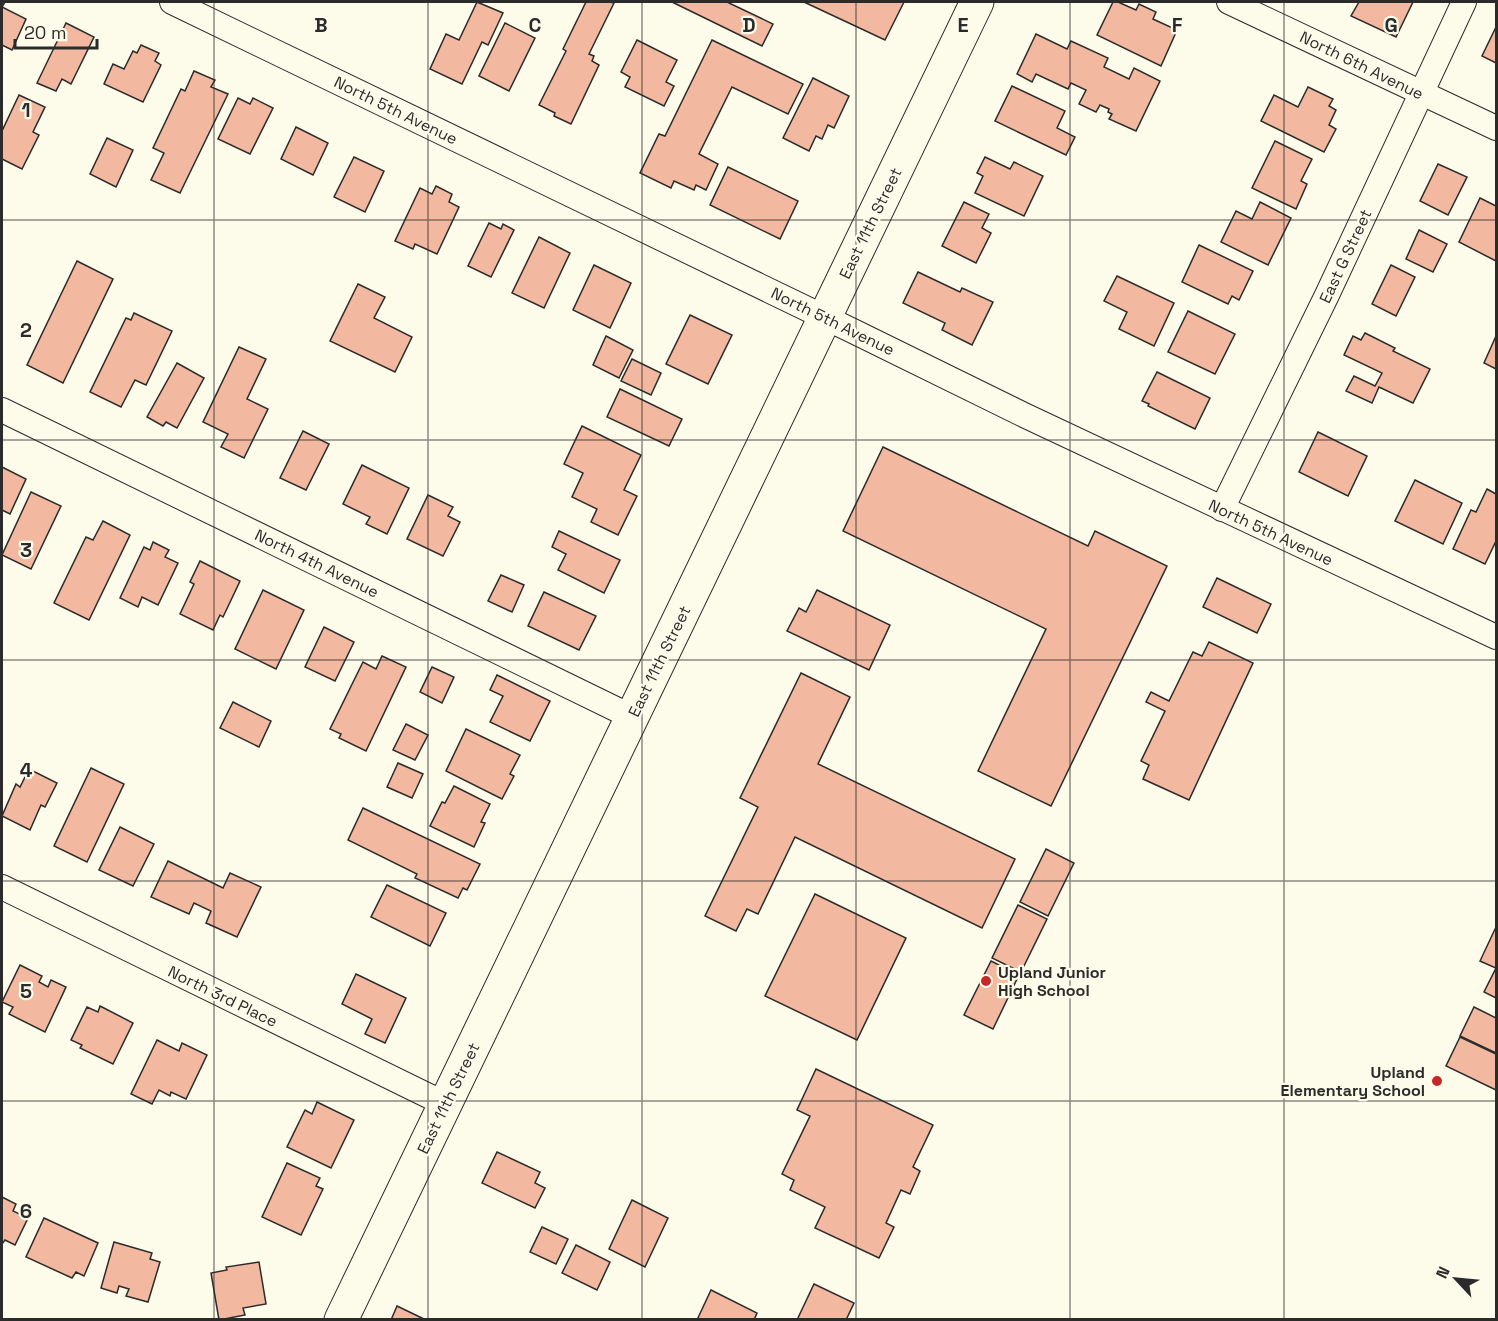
<svg xmlns="http://www.w3.org/2000/svg" width="1498" height="1321" viewBox="0 0 1498 1321" font-family="'Space Grotesk',sans-serif">
<style>
.building{fill:#f2b8a0;stroke:#2b2b2b;stroke-width:1.5}
.lines{fill:none;stroke-linecap:round;stroke-linejoin:round}
.street-casing{stroke:#2b2b2b;stroke-width:26}
.secondary-casing{stroke:#2b2b2b;stroke-width:35}
.street{stroke:#fdfbea;stroke-width:24}
.secondary{stroke:#fdfbea;stroke-width:33}
.grid{fill:none;stroke:#2b2b2b;stroke-width:1.5;stroke-opacity:0.55}
.poi-dot{fill:#c62828;stroke:#fdfbea;stroke-width:2}
.labels{text-anchor:middle;stroke-width:4.5;stroke-linejoin:round;paint-order:stroke}
.street-label{font-size:16px;fill:#2b2b2b;stroke:#fdfbea}
.poi-label{font-size:16px;font-weight:bold;fill:#2b2b2b;stroke:#fdfbea;text-anchor:start}
.grid-label{font-size:20px;text-anchor:middle;font-weight:bold;fill:#2b2b2b;stroke:#fdfbea;stroke-width:4.5;stroke-linejoin:round;paint-order:stroke}
</style>
<rect width="100%" height="100%" fill="#fdfbea"/>
<g class="building">
<polygon points="2,2 5,2 2,7 26,19 12,50 2,45"/>
<polygon points="477,2 503,13 488,45 482,42 462,84 430,69 446,34 459,40"/>
<polygon points="586,2 610,2 614,3 589,54 594,56 592,61 599,65 571,124 554,116 555,113 539,105 566,51 563,49"/>
<polygon points="672,2 727,2 773,24 762,46"/>
<polygon points="804,2 904,2 885,40"/>
<polygon points="1113,2 1118,2 1136,10 1139,4 1156,12 1153,19 1177,30 1161,66 1097,35"/>
<polygon points="1359,2 1413,2 1396,37 1351,16"/>
<polygon points="66,23 94,37 71,84 62,79 56,91 37,83"/>
<polygon points="505,23 535,38 509,91 479,76"/>
<polygon points="1496,27 1496,63 1482,56"/>
<polygon points="1036,34 1067,49 1071,41 1108,58 1104,67 1129,79 1134,68 1160,81 1136,131 1109,119 1112,114 1108,112 1109,109 1100,105 1096,112 1079,104 1086,90 1071,83 1068,89 1036,74 1032,82 1017,74"/>
<polygon points="637,40 677,60 666,82 674,86 664,106 625,87 630,77 621,72"/>
<polygon points="712,40 803,84 788,114 732,87 699,154 718,164 706,190 696,185 694,190 674,181 671,188 640,173 659,134 665,136"/>
<polygon points="141,45 159,53 155,61 161,65 143,102 104,84 113,64 124,69 133,51 137,53"/>
<polygon points="194,71 215,80 211,87 228,94 180,193 151,180 164,153 153,148 181,89 185,91"/>
<polygon points="813,78 849,96 834,128 828,125 822,139 816,136 809,151 783,138"/>
<polygon points="1012,86 1065,111 1057,128 1075,137 1066,155 995,121"/>
<polygon points="1308,87 1333,99 1329,106 1336,110 1329,125 1336,129 1324,152 1261,121 1274,95 1298,107"/>
<polygon points="19,95 45,107 33,132 39,135 22,169 2,159 2,131"/>
<polygon points="238,98 250,104 253,98 273,108 250,154 218,139"/>
<polygon points="296,127 328,143 313,175 281,159"/>
<polygon points="107,138 133,150 116,187 90,174"/>
<polygon points="1275,141 1312,159 1301,181 1307,184 1296,209 1252,188"/>
<polygon points="354,157 384,171 365,212 334,197"/>
<polygon points="985,157 1010,169 1014,162 1043,176 1024,216 975,193 983,176 977,173"/>
<polygon points="1438,164 1467,177 1448,215 1420,201"/>
<polygon points="728,167 798,201 780,239 710,205"/>
<polygon points="436,186 452,194 449,202 459,207 437,254 415,244 413,249 395,241 420,188 432,194"/>
<polygon points="1480,198 1496,206 1496,261 1459,242"/>
<polygon points="964,202 989,214 982,228 991,233 976,263 942,246"/>
<polygon points="1260,202 1291,218 1268,265 1221,242 1236,211 1252,219"/>
<polygon points="489,223 501,229 503,224 514,230 491,277 468,266"/>
<polygon points="1419,230 1447,244 1433,272 1406,259"/>
<polygon points="539,237 570,253 544,308 512,293"/>
<polygon points="1199,245 1253,271 1239,300 1232,296 1228,304 1182,282"/>
<polygon points="77,261 113,279 63,383 27,365"/>
<polygon points="594,265 631,283 610,328 573,310"/>
<polygon points="1391,265 1415,277 1396,316 1372,304"/>
<polygon points="918,272 960,292 962,288 993,302 972,345 942,330 945,323 903,303"/>
<polygon points="1117,276 1174,303 1154,346 1119,329 1127,312 1104,301"/>
<polygon points="358,284 385,297 374,318 412,337 395,372 330,341"/>
<polygon points="1188,311 1235,334 1215,374 1168,352"/>
<polygon points="134,313 172,331 146,385 135,380 121,407 90,392 126,318 131,320"/>
<polygon points="690,315 732,335 708,384 666,364"/>
<polygon points="1365,333 1395,348 1393,351 1430,369 1413,403 1379,387 1372,403 1346,391 1354,376 1375,386 1382,373 1344,355 1353,336 1361,340"/>
<polygon points="606,336 633,350 619,378 593,365"/>
<polygon points="1496,336 1496,369 1484,363"/>
<polygon points="239,347 266,359 247,399 268,409 244,458 221,447 228,434 203,422"/>
<polygon points="632,359 661,373 651,395 621,381"/>
<polygon points="177,363 204,378 177,428 166,422 163,426 147,417"/>
<polygon points="1157,372 1210,398 1195,429 1148,406 1149,404 1142,401"/>
<polygon points="620,389 682,419 669,446 607,417"/>
<polygon points="582,426 641,455 624,490 637,496 618,535 591,522 597,509 572,497 583,473 564,464"/>
<polygon points="303,431 329,444 306,490 280,478"/>
<polygon points="1318,432 1367,456 1348,496 1299,472"/>
<polygon points="883,447 1088,546 1095,531 1167,566 1051,806 978,771 1046,629 843,531"/>
<polygon points="362,465 409,488 387,534 366,524 370,517 343,504"/>
<polygon points="2,467 26,479 10,514 2,510"/>
<polygon points="1415,480 1462,503 1443,544 1395,521"/>
<polygon points="1487,489 1496,494 1496,541 1485,564 1453,549 1471,510 1476,512"/>
<polygon points="31,492 61,506 31,569 2,555"/>
<polygon points="428,495 453,507 448,516 460,522 443,556 407,539"/>
<polygon points="103,521 130,535 89,620 54,603 86,537 93,540"/>
<polygon points="559,531 620,560 604,593 558,570 566,554 552,547"/>
<polygon points="153,542 169,550 165,557 178,563 158,605 142,597 138,607 120,598 144,547 150,550"/>
<polygon points="200,561 240,581 223,617 220,615 213,630 180,614 194,584 190,582"/>
<polygon points="501,575 524,585 512,612 488,601"/>
<polygon points="1217,578 1271,604 1257,633 1203,607"/>
<polygon points="263,590 304,610 276,669 235,649"/>
<polygon points="817,590 890,625 869,670 787,631 799,608 806,612"/>
<polygon points="544,592 596,616 579,650 528,626"/>
<polygon points="324,627 354,642 335,681 305,667"/>
<polygon points="1209,642 1253,663 1189,800 1143,779 1149,765 1141,761 1165,711 1146,702 1151,692 1169,701 1193,652 1202,656"/>
<polygon points="382,656 406,667 366,751 339,738 341,734 330,729 363,662 376,669"/>
<polygon points="432,667 454,677 442,703 420,692"/>
<polygon points="801,673 850,697 818,764 1015,859 982,928 795,837 758,914 747,909 736,931 705,916 758,807 740,798"/>
<polygon points="497,675 550,701 530,741 490,722 503,696 490,690"/>
<polygon points="233,702 271,721 259,747 220,728"/>
<polygon points="406,724 428,735 415,760 393,750"/>
<polygon points="466,729 520,755 510,774 514,776 502,799 446,771"/>
<polygon points="398,763 423,774 412,798 387,787"/>
<polygon points="91,768 124,784 87,862 54,846"/>
<polygon points="29,769 57,783 45,807 41,805 30,830 2,816 16,784 20,787"/>
<polygon points="454,786 490,804 481,822 485,823 474,847 430,826 442,802 445,803"/>
<polygon points="363,808 480,864 467,890 463,888 458,898 415,878 417,874 348,840"/>
<polygon points="120,827 154,844 133,886 99,870"/>
<polygon points="1046,849 1074,863 1048,916 1020,902"/>
<polygon points="168,861 223,888 230,873 261,887 237,937 206,923 211,911 194,903 189,914 151,897"/>
<polygon points="387,885 446,913 430,946 371,917"/>
<polygon points="815,894 906,938 857,1040 765,996"/>
<polygon points="1018,905 1047,919 1021,972 992,958"/>
<polygon points="1496,927 1496,998 1484,992 1496,968 1480,961"/>
<polygon points="991,961 1019,975 993,1029 964,1015"/>
<polygon points="20,965 42,976 39,982 48,987 51,980 66,987 45,1032 9,1014 13,1007 2,1002"/>
<polygon points="356,974 406,998 385,1043 365,1034 372,1019 342,1004"/>
<polygon points="100,1006 133,1023 113,1064 80,1048 82,1045 71,1040 87,1007 98,1012"/>
<polygon points="1474,1007 1496,1018 1496,1053 1460,1036"/>
<polygon points="1460,1037 1496,1054 1496,1090 1446,1066"/>
<polygon points="157,1040 179,1051 182,1043 207,1055 186,1099 171,1092 170,1096 159,1090 152,1104 131,1094"/>
<polygon points="816,1069 933,1125 913,1167 920,1171 910,1194 901,1190 886,1223 894,1227 879,1258 815,1228 825,1207 790,1190 794,1180 782,1174 810,1116 797,1110"/>
<polygon points="317,1102 354,1120 331,1168 287,1147 305,1110 312,1114"/>
<polygon points="497,1152 540,1172 535,1183 545,1188 535,1208 482,1183"/>
<polygon points="287,1163 320,1178 316,1186 323,1189 301,1235 262,1217"/>
<polygon points="2,1197 16,1204 13,1211 28,1218 15,1245 5,1240 2,1244"/>
<polygon points="632,1200 668,1218 645,1267 609,1249"/>
<polygon points="44,1218 98,1243 84,1276 76,1272 72,1278 26,1257"/>
<polygon points="542,1227 568,1239 556,1264 530,1252"/>
<polygon points="114,1242 152,1253 150,1259 160,1262 148,1302 126,1296 129,1289 119,1286 117,1293 101,1288"/>
<polygon points="576,1245 610,1262 597,1290 562,1273"/>
<polygon points="259,1262 266,1304 243,1308 245,1315 219,1320 211,1273 227,1270 226,1267"/>
<polygon points="814,1284 854,1303 846,1320 797,1320"/>
<polygon points="711,1290 757,1313 754,1320 697,1320"/>
<polygon points="397,1306 426,1320 391,1320"/>
</g>
<g class="lines">
<g class="street-casing">
<g id="street">
<polyline points="172,2 855,332 1026,416 1496,637"/>
<polyline points="1229,2 1496,128"/>
<polyline points="2,410 632,717"/>
<polyline points="1222,509 1327,295 1464,2"/>
<polyline points="2,887 445,1104"/>
</g>
</g>
<g class="secondary-casing">
<polyline id="secondary" points="341,1320 977,2"/>
</g>
<use href="#street" class="street"/>
<use href="#secondary" class="secondary"/>
</g>
<path class="grid" d="M214,2V1320M428,2V1320M642,2V1320M856,2V1320M1070,2V1320M1284,2V1320M2,220H1496M2,440H1496M2,660H1496M2,881H1496M2,1101H1496"/>
<g class="poi-dot">
<circle cx="986" cy="981" r="6"/>
<circle cx="1437" cy="1081" r="6"/>
</g>
<g class="labels">
<g class="street-label">
<text transform="translate(1362 65) rotate(26)" y="6">North 6th Avenue</text>
<text transform="translate(396 110) rotate(26)" y="6">North 5th Avenue</text>
<text transform="translate(870 223) rotate(-64)" y="6">East 11th Street</text>
<text transform="translate(1345 256) rotate(-65)" y="6">East G Street</text>
<text transform="translate(833 321) rotate(26)" y="6">North 5th Avenue</text>
<text transform="translate(1271 532) rotate(25)" y="6">North 5th Avenue</text>
<text transform="translate(317 563) rotate(26)" y="6">North 4th Avenue</text>
<text transform="translate(659 661) rotate(-64)" y="6">East 11th Street</text>
<text transform="translate(223 996) rotate(26)" y="6">North 3rd Place</text>
<text transform="translate(448 1098) rotate(-64)" y="6">East 11th Street</text>
</g>
<g class="poi-label">
<text x="998" y="978">Upland Junior<tspan x="998" dy="18">High School</tspan></text>
<text x="1425" y="1078" text-anchor="end">Upland<tspan x="1425" dy="18">Elementary School</tspan></text>
</g>
</g>
<g class="grid-label">
<text x="321" y="32">B</text>
<text x="535" y="32">C</text>
<text x="749" y="32">D</text>
<text x="963" y="32">E</text>
<text x="1177" y="32">F</text>
<text x="1391" y="32">G</text>
<text x="26" y="117">1</text>
<text x="26" y="337">2</text>
<text x="26" y="557">3</text>
<text x="26" y="777">4</text>
<text x="26" y="998">5</text>
<text x="26" y="1218">6</text>
</g>
<rect width="1498" height="1321" fill="none" stroke="#2b2b2b" stroke-width="6"/>
<g transform="translate(1456 1279) rotate(296)" stroke="#fdfbea" stroke-width="4.5" paint-order="stroke">
<path d="M0-4.5L10 22L0 15L-10 22Z" fill="#2b2b2b"/>
<text y="-9" font-size="16" font-weight="bold" text-anchor="middle" fill="#2b2b2b">N</text>
</g>
<path d="M15 39v9h82v-9" fill="none" stroke="#2b2b2b" stroke-width="3"/>
<text x="24" y="39" font-size="18" fill="#2b2b2b" stroke="#fdfbea" stroke-width="4.5" paint-order="stroke">20 m</text>
</svg>
